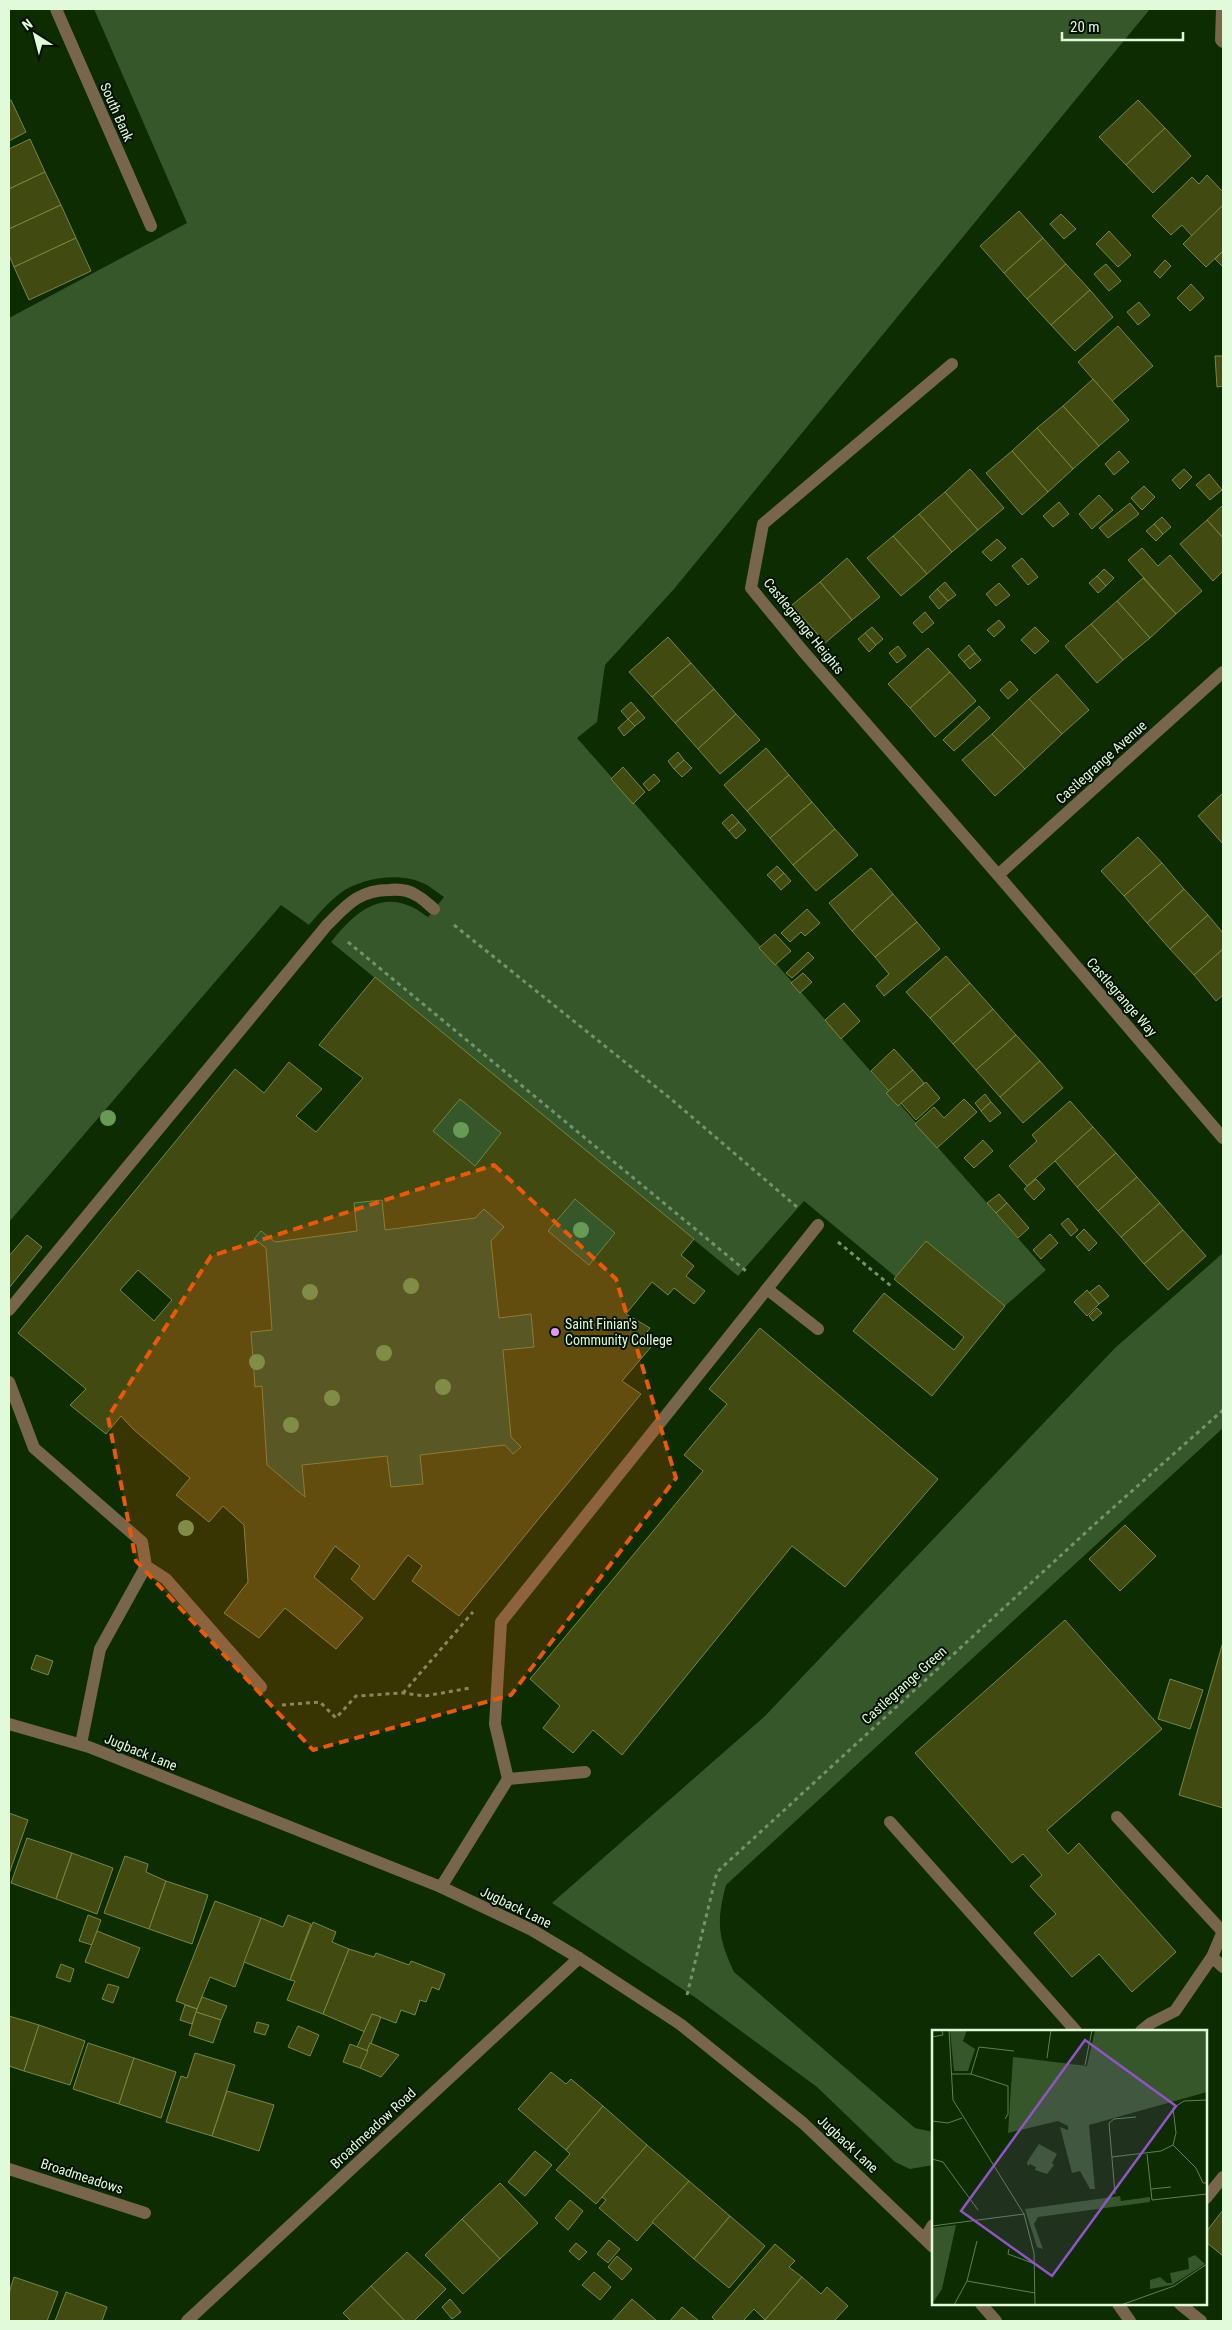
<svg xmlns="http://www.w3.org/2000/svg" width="1232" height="2330" viewBox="0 0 1232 2330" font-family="'Roboto Condensed',sans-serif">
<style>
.green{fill:#36572a}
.building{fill:#414a11;stroke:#79873e;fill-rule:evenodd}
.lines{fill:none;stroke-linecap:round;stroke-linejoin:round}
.path{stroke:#76926d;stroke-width:3;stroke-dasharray:4 4;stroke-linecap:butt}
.minor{stroke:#77664c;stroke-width:12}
.tree{fill:#689a56}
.marked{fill:#e8590c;fill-opacity:0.2;stroke:#e8590c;stroke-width:4;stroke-dasharray:10 6;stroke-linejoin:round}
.poi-dot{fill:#de98f2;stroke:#031200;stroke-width:2}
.labels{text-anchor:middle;stroke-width:4;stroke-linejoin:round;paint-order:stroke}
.street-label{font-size:14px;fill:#e1fada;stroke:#031200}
.poi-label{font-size:14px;fill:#e1fada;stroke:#031200;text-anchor:start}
.inset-road{fill:none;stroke:#627e58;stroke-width:1}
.view{fill:#8f55c4;fill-opacity:0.15;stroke:#8f55c4;stroke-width:2.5}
.inset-edge{fill:none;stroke:#e1fada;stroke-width:2.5}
</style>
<rect width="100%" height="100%" fill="#0d2c01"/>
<g class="green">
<path d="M94,9H1150L674,589L605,665L597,722L577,738L1046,1270L1005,1306L926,1241L896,1277L804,1201L738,1276L331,942C351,917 377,890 412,907C417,909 423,914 428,917L444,897C438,893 431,887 425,884C400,871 360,878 339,894C328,903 318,914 309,925L281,905L9,1222V318L187,223Z"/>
<polygon points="460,1099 501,1133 475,1166 433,1131"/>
<polygon points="575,1199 615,1233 589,1265 548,1231"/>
<polygon points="382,1200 386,1230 475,1218 484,1209 504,1227 491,1241 500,1318 531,1314 534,1347 503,1351 511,1437 521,1447 513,1454 505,1445 420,1455 423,1484 391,1487 387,1456 302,1465 305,1497 267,1465 262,1387 255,1387 251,1332 272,1330 266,1249 254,1239 261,1231 275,1242 357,1231 354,1203"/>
<path d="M1223,1253V1428L726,1885C716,1923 718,1937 734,1972L915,2128L933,2132V2165L910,2169L895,2162L817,2087L696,1998L552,1903L765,1716L1115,1348Z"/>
</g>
<g class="building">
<polygon points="9,100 11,100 26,132 9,141"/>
<polygon points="1138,100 1165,128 1126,165 1099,137"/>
<polygon points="1165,128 1191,156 1153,193 1126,165"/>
<polygon points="30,139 45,172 9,189 9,149"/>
<polygon points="45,172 61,205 9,229 9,189"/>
<polygon points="1207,175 1223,192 1223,205 1192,236 1182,225 1171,235 1152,216 1192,177 1199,184"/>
<polygon points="61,205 76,238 14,267 9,255 9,229"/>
<polygon points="1223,205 1223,251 1206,267 1183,244"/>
<polygon points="1019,211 1043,238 1004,273 980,246"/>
<polygon points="1061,214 1076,229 1064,239 1050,224"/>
<polygon points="1109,231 1131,255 1118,267 1096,244"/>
<polygon points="76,238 91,271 29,300 14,267"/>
<polygon points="1043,238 1066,264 1027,299 1004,273"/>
<polygon points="1223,251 1223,267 1215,259"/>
<polygon points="1165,260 1171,266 1160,278 1154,272"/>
<polygon points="1066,264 1090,290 1051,325 1027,299"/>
<polygon points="1106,264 1121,281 1109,291 1094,274"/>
<polygon points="1191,284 1204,298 1190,311 1177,298"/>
<polygon points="1090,290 1113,317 1075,351 1051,325"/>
<polygon points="1139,302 1150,315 1138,325 1127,312"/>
<polygon points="1118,326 1153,366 1112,401 1078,362"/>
<polygon points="1215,356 1223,356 1223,386 1217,387"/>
<polygon points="1093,379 1129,420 1099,446 1063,406"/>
<polygon points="1063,406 1099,446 1073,469 1037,428"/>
<polygon points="1037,428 1073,469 1048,492 1012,451"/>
<polygon points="1012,451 1048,492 1022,515 986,473"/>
<polygon points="1119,451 1129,462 1114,475 1105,464"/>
<polygon points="970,469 1004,508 978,530 945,492"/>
<polygon points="1184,469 1192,477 1180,489 1172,480"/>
<polygon points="1209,474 1222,490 1210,500 1196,485"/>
<polygon points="1144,486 1155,497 1142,510 1131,498"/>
<polygon points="945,492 978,530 952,552 919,514"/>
<polygon points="1099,495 1113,510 1092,529 1079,514"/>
<polygon points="1059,502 1069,514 1053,527 1043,516"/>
<polygon points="1130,503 1139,514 1108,538 1099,528"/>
<polygon points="1223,505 1223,538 1207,520"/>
<polygon points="919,514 952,552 927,574 893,536"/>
<polygon points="1162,517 1171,527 1163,534 1154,524"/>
<polygon points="1207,520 1223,538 1223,571 1213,581 1180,544"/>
<polygon points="1154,524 1163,534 1156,541 1146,531"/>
<polygon points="893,536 927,574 901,596 867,558"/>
<polygon points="997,539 1006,548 991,561 982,552"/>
<polygon points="1142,548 1158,566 1170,555 1202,591 1176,614 1128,560"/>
<polygon points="847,558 880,597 852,620 820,582"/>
<polygon points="1022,558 1038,577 1028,585 1012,566"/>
<polygon points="1104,569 1114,578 1106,586 1097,576"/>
<polygon points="1097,576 1106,586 1098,593 1089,583"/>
<polygon points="1143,578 1176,614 1150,638 1117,601"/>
<polygon points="820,582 852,620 825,643 792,605"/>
<polygon points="945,582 956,595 948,601 937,589"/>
<polygon points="999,583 1010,595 996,606 986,594"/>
<polygon points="937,589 948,601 939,609 929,597"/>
<polygon points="1117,601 1150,638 1123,660 1091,624"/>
<polygon points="925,612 934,623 922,633 913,623"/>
<polygon points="999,620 1005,627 994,637 987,630"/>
<polygon points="1091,624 1123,660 1097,683 1065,646"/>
<polygon points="872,627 883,639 876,645 865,633"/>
<polygon points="1035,627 1049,641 1035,654 1021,640"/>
<polygon points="865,633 876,645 869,652 858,639"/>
<polygon points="668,637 691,663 652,697 629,672"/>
<polygon points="969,645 975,653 964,662 958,655"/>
<polygon points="898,646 906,656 897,663 889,653"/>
<polygon points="928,648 950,672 910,708 888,684"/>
<polygon points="975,653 981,660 970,669 964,662"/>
<polygon points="691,663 714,689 675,723 652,697"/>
<polygon points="950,672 976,701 935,737 910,708"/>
<polygon points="1057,674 1089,710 1062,734 1029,699"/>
<polygon points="1010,681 1018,690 1008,699 1000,690"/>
<polygon points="714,689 736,714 698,749 675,723"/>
<polygon points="1029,699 1062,734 1025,769 992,734"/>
<polygon points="631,702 638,710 628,719 621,711"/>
<polygon points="979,706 990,718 954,751 943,740"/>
<polygon points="638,710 645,718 635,726 628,719"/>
<polygon points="736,714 760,740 720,774 698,749"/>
<polygon points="628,719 635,726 624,736 618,728"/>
<polygon points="992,734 1025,769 995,796 962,760"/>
<polygon points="766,748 789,775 747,811 724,785"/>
<polygon points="678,752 684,760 674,769 668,761"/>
<polygon points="684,760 692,768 682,777 674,769"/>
<polygon points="623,767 645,792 633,804 611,779"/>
<polygon points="654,774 660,781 649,791 643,784"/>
<polygon points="789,775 812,802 770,838 747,811"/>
<polygon points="1223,793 1223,844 1198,816"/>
<polygon points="812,802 835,829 793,865 770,838"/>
<polygon points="732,814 739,822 729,831 722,823"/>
<polygon points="739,822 746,830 736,839 729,831"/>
<polygon points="835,829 858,855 816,891 793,865"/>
<polygon points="1138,837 1162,863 1124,896 1101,871"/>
<polygon points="1162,863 1184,889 1147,923 1124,896"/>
<polygon points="777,866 784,873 774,882 767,875"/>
<polygon points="871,868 893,894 852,931 829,903"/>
<polygon points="784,873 791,881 781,890 774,882"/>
<polygon points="1184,889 1208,915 1170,949 1147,923"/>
<polygon points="893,894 917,922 875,957 852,931"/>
<polygon points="807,909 820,923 805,936 801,932 790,942 781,933"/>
<polygon points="1208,915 1223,933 1223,949 1194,975 1170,949"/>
<polygon points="917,922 940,949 884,996 876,986 889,974 875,957"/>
<polygon points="775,934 791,951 775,965 759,948"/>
<polygon points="1223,949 1223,995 1216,1001 1194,975"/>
<polygon points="808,952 814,958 792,978 786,973"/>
<polygon points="946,956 970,983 930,1018 906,992"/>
<polygon points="803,973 812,982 800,993 791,983"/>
<path d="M375,977L694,1239L681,1255L694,1266L686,1276L705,1291L694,1304L674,1288L668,1295L652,1282L626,1314L650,1328L642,1339L651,1347L622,1381L641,1394L459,1616L412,1581L422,1566L408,1555L374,1600L351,1579L360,1566L335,1546L314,1577L363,1618L336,1649L285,1608L259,1638L224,1613L248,1582L244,1525L223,1506L209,1522L176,1495L190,1478L133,1429L121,1416L106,1434L70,1405L86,1389L18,1333L235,1069L264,1093L289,1062L322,1089L296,1116L316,1132L363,1078L319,1045ZM460,1099L501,1133L475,1166L433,1131ZM575,1199L615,1233L589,1265L548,1231ZM382,1200L385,1230L475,1218L484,1209L504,1227L491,1241L499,1318L531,1314L534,1347L503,1350L511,1437L521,1447L513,1454L505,1445L420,1455L423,1484L391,1487L387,1456L302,1465L305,1497L267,1465L262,1386L255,1387L251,1332L272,1330L266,1248L254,1239L261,1231L275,1242L357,1231L354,1203ZM138,1270L172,1300L154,1321L120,1290Z"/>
<polygon points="970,983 993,1009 953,1044 930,1018"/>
<polygon points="844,1003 860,1021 841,1039 825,1020"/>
<polygon points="993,1009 1016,1035 976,1070 953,1044"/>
<polygon points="1016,1035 1040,1061 1000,1097 976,1070"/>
<polygon points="894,1049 913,1070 889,1091 871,1071"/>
<polygon points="1040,1061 1063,1088 1023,1123 1000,1097"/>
<polygon points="913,1070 924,1083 898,1106 886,1093"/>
<polygon points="926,1082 940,1098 916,1120 901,1103"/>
<polygon points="985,1094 991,1102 981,1111 975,1103"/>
<polygon points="964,1099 977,1112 937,1148 915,1124 934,1107 944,1118"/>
<polygon points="1070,1101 1093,1127 1027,1186 1009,1166 1037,1141 1032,1135"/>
<polygon points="991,1102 1001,1113 990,1122 981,1111"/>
<polygon points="1093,1127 1116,1153 1077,1187 1055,1161"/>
<polygon points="983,1140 993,1151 974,1168 964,1158"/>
<polygon points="1116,1153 1137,1177 1098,1211 1077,1187"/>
<polygon points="1137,1177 1160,1203 1121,1237 1098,1211"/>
<polygon points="1036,1179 1045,1189 1034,1200 1024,1189"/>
<polygon points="999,1194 1007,1203 996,1213 987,1203"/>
<polygon points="1007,1203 1029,1228 1018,1238 996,1213"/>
<polygon points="1160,1203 1183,1230 1144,1264 1121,1237"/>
<polygon points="1068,1218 1078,1230 1071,1236 1061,1224"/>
<polygon points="1084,1229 1097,1243 1089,1251 1076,1237"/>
<polygon points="1183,1230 1206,1256 1168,1290 1144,1264"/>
<polygon points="1050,1234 1058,1243 1041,1259 1033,1250"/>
<polygon points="27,1235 42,1247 9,1288 9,1256"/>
<polygon points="926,1241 1005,1306 932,1396 853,1331 884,1293 954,1350 964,1337 894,1279"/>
<polygon points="1099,1285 1109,1296 1099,1304 1089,1293"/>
<polygon points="1087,1290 1099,1304 1087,1316 1074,1302"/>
<polygon points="1097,1308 1102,1313 1093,1321 1089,1316"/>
<polygon points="760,1328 938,1479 845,1587 792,1546 622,1755 593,1730 573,1753 543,1728 560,1706 530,1679 703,1471 684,1455 727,1404 709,1389"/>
<polygon points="1125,1525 1156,1556 1120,1591 1089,1559"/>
<polygon points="1065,1620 1162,1729 1047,1830 1068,1854 1079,1843 1176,1952 1132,1992 1099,1954 1072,1977 1034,1933 1056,1914 1030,1886 1042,1875 1023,1854 1012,1863 915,1753"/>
<polygon points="1223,1642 1223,1808 1179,1795"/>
<polygon points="36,1655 53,1661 48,1675 31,1669"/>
<polygon points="1170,1679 1203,1690 1190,1729 1158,1719"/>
<polygon points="9,1813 28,1820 9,1874"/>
<polygon points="27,1838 72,1853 56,1899 11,1883"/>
<polygon points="72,1853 113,1868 97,1914 56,1899"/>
<polygon points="125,1856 148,1864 146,1872 166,1881 149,1929 104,1913"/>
<polygon points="166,1881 208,1895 192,1944 149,1929"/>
<polygon points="215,1901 261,1918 235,1987 210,1977 197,2009 176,2001"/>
<polygon points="88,1915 101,1920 92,1945 79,1941"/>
<polygon points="288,1915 311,1924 290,1980 244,1962 261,1918 283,1927"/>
<polygon points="313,1922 336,1932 332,1942 349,1949 323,2014 287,2000 295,1981 290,1980"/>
<polygon points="97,1931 140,1948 128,1978 85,1962"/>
<polygon points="349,1949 374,1957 376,1953 409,1965 411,1961 445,1974 439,1990 432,1987 426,2002 420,2000 415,2015 401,2010 396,2023 372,2014 365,2032 323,2014"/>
<polygon points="61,1964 74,1969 70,1982 56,1977"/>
<polygon points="108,1984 119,1987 113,2003 102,1999"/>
<polygon points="202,1997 227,2006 221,2020 196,2012"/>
<polygon points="185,2005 197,2009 192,2024 180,2020"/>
<polygon points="196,2012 221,2020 213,2043 189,2035"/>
<polygon points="372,2014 381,2017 368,2051 357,2047"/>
<polygon points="9,2016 39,2025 24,2071 9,2066"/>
<polygon points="257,2022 269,2025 265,2035 254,2032"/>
<polygon points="39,2025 85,2041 70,2085 24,2071"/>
<polygon points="298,2026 319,2035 310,2056 288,2047"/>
<polygon points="88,2043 134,2058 119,2104 73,2089"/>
<polygon points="370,2043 399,2055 381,2077 360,2068"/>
<polygon points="350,2044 368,2051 360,2068 343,2062"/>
<polygon points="195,2053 235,2065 212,2136 166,2122 181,2076 187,2078"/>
<polygon points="134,2058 176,2072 161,2118 119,2104"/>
<polygon points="551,2072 566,2084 571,2079 603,2106 566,2150 518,2109"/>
<polygon points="227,2091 274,2105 259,2151 212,2136"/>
<polygon points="603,2106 647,2145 596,2204 556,2170 570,2154 566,2150"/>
<polygon points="647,2145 689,2181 637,2241 599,2208 606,2200 602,2197"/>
<polygon points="535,2151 552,2165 525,2196 508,2182"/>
<polygon points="689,2181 730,2216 694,2259 652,2222"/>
<polygon points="500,2183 538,2223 500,2259 462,2219"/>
<polygon points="570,2200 583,2211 568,2230 555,2218"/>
<polygon points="1223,2210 1223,2256 1206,2242 1206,2232"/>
<polygon points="730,2216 765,2246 729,2288 694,2259"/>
<polygon points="462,2219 500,2259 463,2294 425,2255"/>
<polygon points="609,2240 620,2249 608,2263 597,2254"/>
<polygon points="576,2243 587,2252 579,2260 569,2251"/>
<polygon points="775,2244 795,2261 789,2267 802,2277 765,2320 754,2309 743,2321 716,2321 712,2317"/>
<polygon points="407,2252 446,2289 414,2321 405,2321 371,2286"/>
<polygon points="617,2256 632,2269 622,2280 608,2267"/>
<polygon points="594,2272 611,2287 600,2300 582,2285"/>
<polygon points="14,2277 58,2292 47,2321 9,2321 9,2293"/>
<polygon points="802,2277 821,2294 827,2287 848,2306 834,2321 767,2321 765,2320"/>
<polygon points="371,2286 405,2321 351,2321 343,2313"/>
<polygon points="66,2292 107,2307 102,2321 55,2321"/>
<polygon points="450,2299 461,2312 452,2319 442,2307"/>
<polygon points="632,2299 657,2321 612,2321"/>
<polygon points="682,2307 699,2321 670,2321"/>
</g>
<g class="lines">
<g class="path">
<polyline points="454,925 671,1099 797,1207"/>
<polyline points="348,942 746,1271"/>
<polyline points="838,1242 891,1286"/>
<polyline points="403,1693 473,1612"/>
<polyline points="282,1705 320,1702 336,1718 356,1696 403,1693 425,1696 470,1688"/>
<polyline points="687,1995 717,1872 1096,1523 1223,1410"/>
</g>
<g class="minor">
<polyline points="56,9 151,226"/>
<polyline points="1222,9 1221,40 1223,42"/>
<polyline points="952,364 763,524 751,588 802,650 998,875 1223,1138"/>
<polyline points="998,875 1223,672"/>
<polyline points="767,1289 818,1329"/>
<path d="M9,1310L327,925C347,905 359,890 389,890C398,889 408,890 416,895C422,898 428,904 434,909"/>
<polyline points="9,1382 34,1448 142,1542 146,1566 166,1579 261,1687"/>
<polyline points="9,1724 89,1747 441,1887 532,1930 579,1958 680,2024 803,2123 933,2247"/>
<polyline points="81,1744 100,1649 146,1566"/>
<polyline points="585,1772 508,1779 495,1724 501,1622 818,1225"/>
<polyline points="1117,1817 1223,1932"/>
<polyline points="890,1822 1076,2031"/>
<polyline points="441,1887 508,1779"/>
<polyline points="1212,1957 1223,1967"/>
<polyline points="1141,2031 1151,2023 1175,2011 1212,1957 1223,1931"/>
<polyline points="9,2169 145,2213"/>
<polyline points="1206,2198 1223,2177"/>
<polyline points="925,2238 933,2225"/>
<polyline points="981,2304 996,2321"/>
<polyline points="1118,2304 1130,2321"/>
<polyline points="1180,2304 1201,2321"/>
<polyline points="187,2321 579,1958"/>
</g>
</g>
<g class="tree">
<circle cx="108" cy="1118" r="8"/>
<circle cx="461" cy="1130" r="8"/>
<circle cx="581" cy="1230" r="8"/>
<circle cx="411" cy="1286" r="8"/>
<circle cx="310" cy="1292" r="8"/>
<circle cx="384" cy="1353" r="8"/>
<circle cx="257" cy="1362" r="8"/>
<circle cx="443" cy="1387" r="8"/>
<circle cx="332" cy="1398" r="8"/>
<circle cx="291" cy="1425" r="8"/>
<circle cx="186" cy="1528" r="8"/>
</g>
<path class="marked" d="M494,1165L616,1279L676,1478L511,1695L313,1750L136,1561L108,1417L211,1256Z"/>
<circle class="poi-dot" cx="555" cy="1332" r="5"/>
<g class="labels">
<g class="street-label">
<text transform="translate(117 112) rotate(66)" y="5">South Bank</text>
<text transform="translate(804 626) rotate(51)" y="5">Castlegrange Heights</text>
<text transform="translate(1101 762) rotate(-42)" y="5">Castlegrange Avenue</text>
<text transform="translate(1122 997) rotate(49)" y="5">Castlegrange Way</text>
<text transform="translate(904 1685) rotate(-42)" y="5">Castlegrange Green</text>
<text transform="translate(141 1752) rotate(22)" y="5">Jugback Lane</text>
<text transform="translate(516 1907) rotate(26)" y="5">Jugback Lane</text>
<text transform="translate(373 2128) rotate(-43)" y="5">Broadmeadow Road</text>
<text transform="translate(848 2144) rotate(43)" y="5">Jugback Lane</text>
<text transform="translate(82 2176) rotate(18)" y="5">Broadmeadows</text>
</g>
<g class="poi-label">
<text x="565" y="1329">Saint Finian's<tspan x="565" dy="16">Community College</tspan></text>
</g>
</g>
<g transform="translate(932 2030)">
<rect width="275" height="275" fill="#0d2c01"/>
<path d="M18,0H35L31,11L43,19L36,41H22ZM163,0H275V62L157,95L163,159H158L148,141L140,143L128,97L136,100V96L126,91L76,103L81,27L155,36ZM107,114L125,124L120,133L122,135L115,144L103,140L104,137L98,134L96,136L95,132ZM188,166L189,171L218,167V172L106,187L102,194L111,219L105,217L93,179ZM24,195L10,259L0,274V198ZM263,225L273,234L240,255L218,259V250L228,247L235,253H240L238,243L257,239L256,228Z" fill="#36572a"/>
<path class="inset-road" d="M17,0L21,70L92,184L102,223L103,275M0,7L11,5L10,1M115,28L119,0M153,35L160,0M19,44H39L76,56V84L73,89M39,44L47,17L82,21M0,91L16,93L30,88M241,115L264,138L271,153H275M215,124L220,170L275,164M180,127L229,121L241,115L244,103L241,78L252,71L275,70M0,129L11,132L46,180M219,159L239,157M183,164L177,93L182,89L204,87M0,196L92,184M77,219L76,224L103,234M35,251L103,263M22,275L35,251L45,211M189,275L242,256L275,234"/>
<path class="view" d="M153,10L244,76L120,246L29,181Z"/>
<rect width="275" height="275" class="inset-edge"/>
</g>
<rect width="1232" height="2330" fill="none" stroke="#e1fada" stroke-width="20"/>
<g transform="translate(35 35) rotate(324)" stroke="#031200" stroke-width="4" paint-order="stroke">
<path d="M0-4L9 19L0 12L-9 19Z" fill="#e1fada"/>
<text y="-8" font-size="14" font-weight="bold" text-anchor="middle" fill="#e1fada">N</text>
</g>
<path d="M1062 32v8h121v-8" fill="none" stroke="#e1fada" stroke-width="2.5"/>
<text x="1070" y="32" font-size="15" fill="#e1fada" stroke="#031200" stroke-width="4" paint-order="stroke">20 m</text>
</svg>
